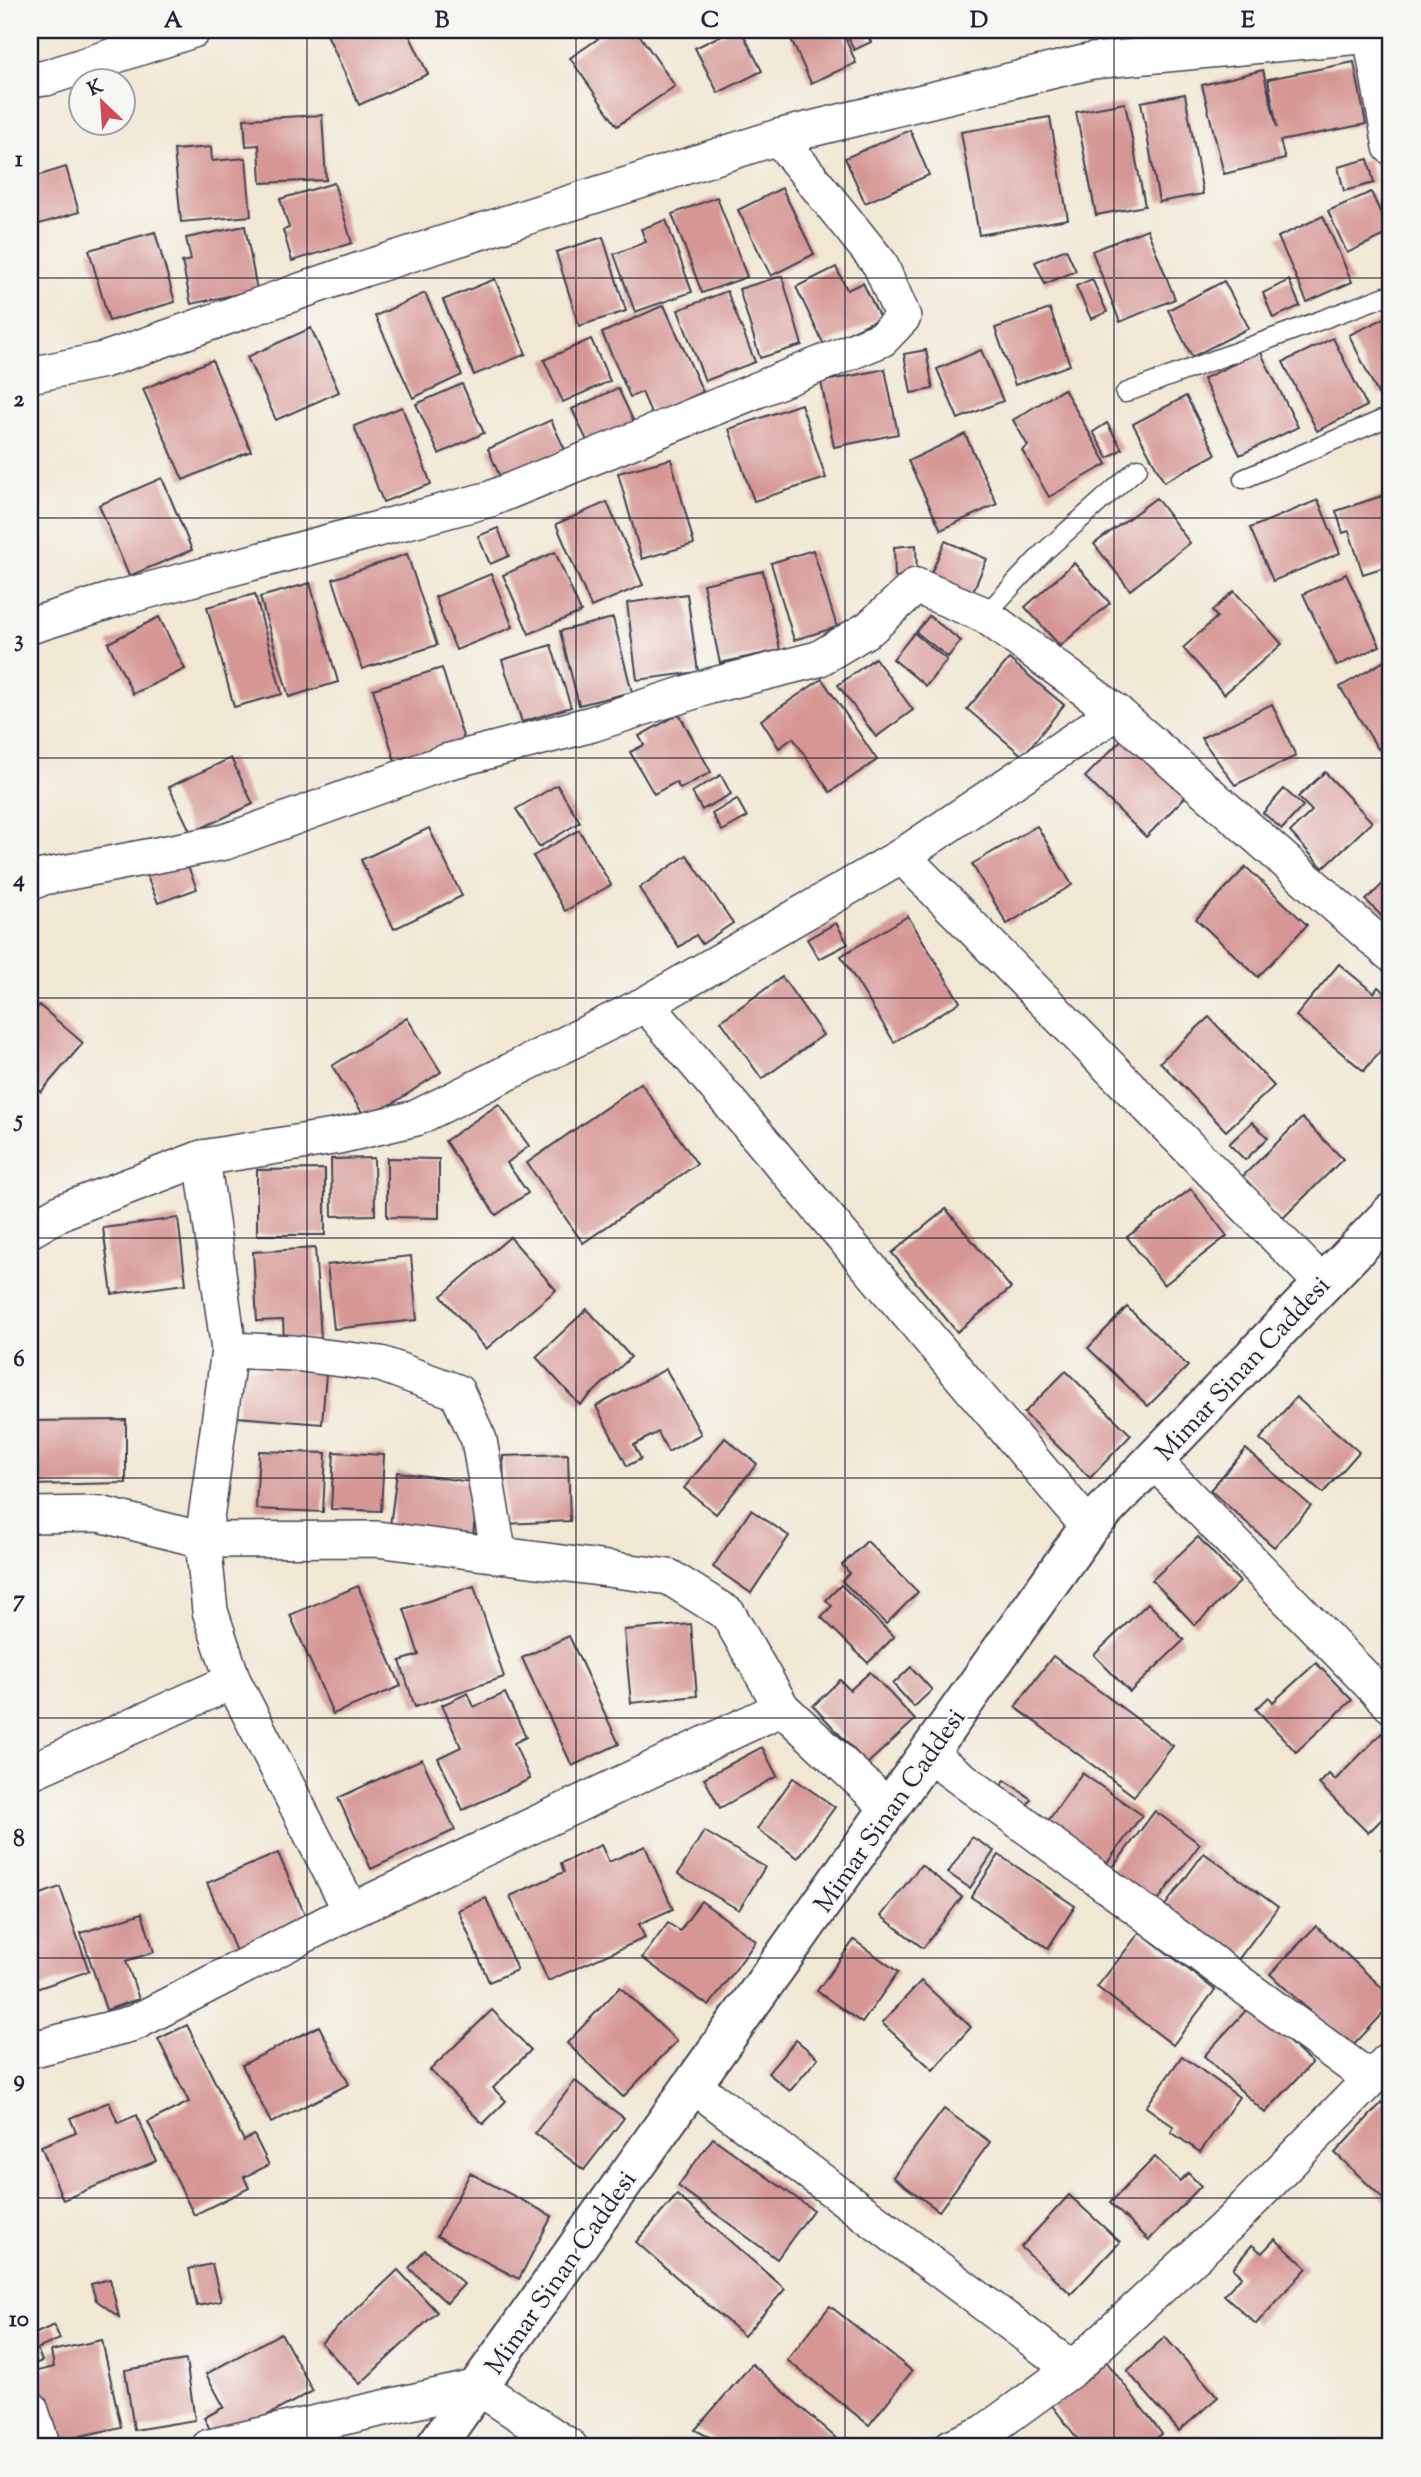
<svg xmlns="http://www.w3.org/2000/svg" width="1421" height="2477" viewBox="0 0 1421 2477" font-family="'Sorts Mill Goudy',serif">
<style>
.building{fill:#d69794}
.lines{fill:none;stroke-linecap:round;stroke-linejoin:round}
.lane-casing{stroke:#414052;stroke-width:21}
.street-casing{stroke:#414052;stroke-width:38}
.secondary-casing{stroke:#414052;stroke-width:42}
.lane{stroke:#fff;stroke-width:18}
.street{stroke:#fff;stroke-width:35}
.secondary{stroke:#fff;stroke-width:38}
.grid{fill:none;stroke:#22223b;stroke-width:2;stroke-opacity:0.55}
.labels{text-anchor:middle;stroke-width:5;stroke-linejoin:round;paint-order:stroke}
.street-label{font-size:26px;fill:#22223b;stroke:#f6f6f2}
.neatline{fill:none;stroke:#22223b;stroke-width:2.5}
.grid-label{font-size:23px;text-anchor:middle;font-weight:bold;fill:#22223b}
</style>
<rect width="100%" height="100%" fill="#f6f6f2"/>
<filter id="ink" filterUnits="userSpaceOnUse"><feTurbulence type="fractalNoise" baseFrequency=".0143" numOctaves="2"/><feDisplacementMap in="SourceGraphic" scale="14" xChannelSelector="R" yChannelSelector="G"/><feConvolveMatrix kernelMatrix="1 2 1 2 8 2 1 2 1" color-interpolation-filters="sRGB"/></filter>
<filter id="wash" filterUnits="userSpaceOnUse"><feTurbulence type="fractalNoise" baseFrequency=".00686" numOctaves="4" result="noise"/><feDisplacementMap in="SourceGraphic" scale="28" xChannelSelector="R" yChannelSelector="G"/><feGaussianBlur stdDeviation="1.57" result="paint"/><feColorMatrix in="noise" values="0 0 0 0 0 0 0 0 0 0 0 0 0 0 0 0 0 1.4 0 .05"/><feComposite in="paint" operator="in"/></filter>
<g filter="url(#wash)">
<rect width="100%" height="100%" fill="#f1e8d4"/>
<g id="blocks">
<g class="building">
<polygon points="325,30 407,30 428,74 359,105"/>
<polygon points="611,30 636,30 675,86 617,126 570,58"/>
<polygon points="732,30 741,30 762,71 718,93 695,48"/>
<polygon points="787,30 842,30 856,63 811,83"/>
<polygon points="845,30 865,30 871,42 854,50"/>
<polygon points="1354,62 1366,124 1280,141 1285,159 1224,174 1202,85 1263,70 1277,128 1268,79"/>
<polygon points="1185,94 1203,194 1159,202 1141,102"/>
<polygon points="1125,103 1145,206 1096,215 1076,112"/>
<polygon points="322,115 326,180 261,183 259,145 246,146 244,119"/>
<polygon points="1050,117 1068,219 979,235 961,132"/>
<polygon points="910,130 929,175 865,203 845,158"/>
<polygon points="211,147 212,161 246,158 251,216 181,222 174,150"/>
<polygon points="1368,159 1374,183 1344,191 1338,167"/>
<polygon points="30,166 34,177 66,167 79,212 30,227"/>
<polygon points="334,183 352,243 292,261 283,230 289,228 280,199"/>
<polygon points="782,188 814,254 771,276 738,210"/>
<polygon points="1371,192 1390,233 1347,253 1328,211"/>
<polygon points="717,197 747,277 702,293 672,214"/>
<polygon points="1323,216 1352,282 1307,302 1278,237"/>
<polygon points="666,220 692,292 635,312 614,254 646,242 641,229"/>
<polygon points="245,226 257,290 191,304 182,262 191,260 186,238"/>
<polygon points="1147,229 1175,299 1120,322 1092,251"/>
<polygon points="155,232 175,302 109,321 89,250"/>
<polygon points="603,237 626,311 579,326 556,252"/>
<polygon points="1066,249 1076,271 1045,284 1035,262"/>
<polygon points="836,267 847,290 863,283 880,318 824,345 796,287"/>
<polygon points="782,276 802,345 760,358 739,289"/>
<polygon points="495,279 526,354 474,375 443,300"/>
<polygon points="1092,279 1107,312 1091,319 1076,286"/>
<polygon points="1289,280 1300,306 1273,318 1263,293"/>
<polygon points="1224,281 1249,328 1192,357 1168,310"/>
<polygon points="727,291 755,362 705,381 678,310"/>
<polygon points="425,293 462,375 413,398 375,316"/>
<polygon points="664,305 703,392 652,415 642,392 630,397 602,333"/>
<polygon points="1050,309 1070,365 1015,385 995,328"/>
<polygon points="1389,316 1391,390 1379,396 1349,335"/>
<polygon points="311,328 339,392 276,420 247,357"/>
<polygon points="1333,338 1367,406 1317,431 1283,362"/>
<polygon points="591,339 610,381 563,402 544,360"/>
<polygon points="926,350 933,389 911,393 904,354"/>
<polygon points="981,350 1003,401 958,419 937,369"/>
<polygon points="1260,351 1298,427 1240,455 1203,379"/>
<polygon points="212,360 251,451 183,480 143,389"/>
<polygon points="885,369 898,434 834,447 821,382"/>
<polygon points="462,384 484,433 439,454 416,404"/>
<polygon points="618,388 634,422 588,443 572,409"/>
<polygon points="1064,389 1107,464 1049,497 1022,450 1028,446 1013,420"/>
<polygon points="1186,396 1216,454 1164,482 1133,424"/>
<polygon points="801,404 826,478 754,501 729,429"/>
<polygon points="402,407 431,484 383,502 354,426"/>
<polygon points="551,420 567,454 503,484 488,449"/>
<polygon points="1107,423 1122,449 1108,458 1093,432"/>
<polygon points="965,434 997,504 941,530 908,461"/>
<polygon points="671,459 694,544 642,559 618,473"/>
<polygon points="162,478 192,550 129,576 99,505"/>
<polygon points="1391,493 1391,565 1363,574 1349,531 1343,533 1336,511"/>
<polygon points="1156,498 1190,543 1130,590 1094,544"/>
<polygon points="1318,500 1340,553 1273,581 1250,528"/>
<polygon points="607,502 643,585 591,607 556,524"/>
<polygon points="498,528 509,556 490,564 478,536"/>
<polygon points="945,541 987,559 971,596 929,578"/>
<polygon points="916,545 917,575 895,577 894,547"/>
<polygon points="813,550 837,627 794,640 771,563"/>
<polygon points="555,552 581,612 529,634 503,575"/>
<polygon points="407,554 437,645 362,669 333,579"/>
<polygon points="1074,563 1110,603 1060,646 1025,607"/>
<polygon points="763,571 780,650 720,663 703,584"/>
<polygon points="491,574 513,627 456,650 435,597"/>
<polygon points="1346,574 1380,646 1337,666 1303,594"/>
<polygon points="310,583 338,682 289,697 260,597"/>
<polygon points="1234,591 1282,644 1224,694 1183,648 1217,617 1212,611"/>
<polygon points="255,594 282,694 234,707 207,607"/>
<polygon points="687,594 698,672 637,680 627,603"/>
<polygon points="929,616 961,641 948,657 916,632"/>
<polygon points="159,617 185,669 133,694 108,643"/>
<polygon points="613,618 632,692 579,705 560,631"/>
<polygon points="914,633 947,660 926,686 893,659"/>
<polygon points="551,645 571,707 522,722 502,660"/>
<polygon points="875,658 913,710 876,737 838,685"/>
<polygon points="1009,659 1064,705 1023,756 967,709"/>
<polygon points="1388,659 1391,665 1391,742 1378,749 1340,687"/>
<polygon points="442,668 464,740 395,761 373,689"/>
<polygon points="822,679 877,760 830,792 793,738 779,748 761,720"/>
<polygon points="1272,704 1296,756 1235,785 1201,738"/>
<polygon points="679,714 711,772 680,789 676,782 654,794 630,752 644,745 639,736"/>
<polygon points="1127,734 1188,794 1146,837 1085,777"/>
<polygon points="231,758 253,804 191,833 169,787"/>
<polygon points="1325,772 1372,822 1323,868 1290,832 1312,811 1298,797"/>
<polygon points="721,775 731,794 702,810 692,792"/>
<polygon points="557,785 580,822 539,847 516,809"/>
<polygon points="1284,789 1303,806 1282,829 1263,813"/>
<polygon points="737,799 747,817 722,831 712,814"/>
<polygon points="1037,826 1072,885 1007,924 972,864"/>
<polygon points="429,828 462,896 394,929 361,860"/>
<polygon points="579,830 611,885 565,911 533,856"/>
<polygon points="687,855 733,923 702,944 696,935 679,947 639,888"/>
<polygon points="185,859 197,889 158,903 146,874"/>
<polygon points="1246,867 1307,925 1258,977 1196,919"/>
<polygon points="1391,876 1391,926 1366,900"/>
<polygon points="908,916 960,1002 894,1042 841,956"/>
<polygon points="836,923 848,944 819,959 807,939"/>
<polygon points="1339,964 1374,993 1378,987 1391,998 1391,1038 1364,1071 1296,1016"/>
<polygon points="782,977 823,1035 762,1079 721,1021"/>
<polygon points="39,1005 83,1043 41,1092 30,1083 30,1016"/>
<polygon points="1209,1017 1274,1086 1226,1131 1160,1062"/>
<polygon points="407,1018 441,1072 367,1120 332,1066"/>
<polygon points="641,1083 697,1164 583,1243 527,1163"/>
<polygon points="499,1104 529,1146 507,1163 528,1193 496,1215 445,1141"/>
<polygon points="1302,1118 1343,1159 1282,1219 1242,1177"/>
<polygon points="1252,1122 1268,1138 1245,1160 1229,1144"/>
<polygon points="374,1158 375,1215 332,1216 331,1159"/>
<polygon points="387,1158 439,1159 439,1218 387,1217"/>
<polygon points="325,1169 325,1235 257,1235 257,1170"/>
<polygon points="1191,1189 1227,1236 1164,1285 1127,1237"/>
<polygon points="946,1209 1011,1288 957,1332 892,1253"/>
<polygon points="178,1218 186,1284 112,1294 103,1228"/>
<polygon points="510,1237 556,1290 486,1349 441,1296"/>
<polygon points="315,1248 321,1338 284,1340 283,1320 257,1321 253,1252"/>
<polygon points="411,1256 417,1320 334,1329 327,1265"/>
<polygon points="1127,1307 1188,1366 1148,1406 1088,1348"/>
<polygon points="587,1309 631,1357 580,1405 536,1357"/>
<polygon points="241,1367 326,1373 322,1424 237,1417"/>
<polygon points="666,1369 701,1434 668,1452 658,1432 634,1445 641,1459 627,1466 596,1406"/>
<polygon points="1066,1371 1131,1435 1090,1478 1024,1413"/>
<polygon points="1296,1397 1359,1452 1323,1493 1260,1439"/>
<polygon points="126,1420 126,1483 30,1485 30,1421"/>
<polygon points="725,1438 757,1464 716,1514 684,1488"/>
<polygon points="1246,1449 1311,1506 1274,1547 1210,1490"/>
<polygon points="259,1451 326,1453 323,1512 256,1509"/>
<polygon points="334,1452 384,1455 381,1511 331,1509"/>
<polygon points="568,1454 570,1521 505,1524 503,1456"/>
<polygon points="397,1472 479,1483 473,1536 390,1526"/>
<polygon points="751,1510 789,1536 751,1593 713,1567"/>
<polygon points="1198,1537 1240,1582 1195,1625 1152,1580"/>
<polygon points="867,1541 918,1592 886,1624 842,1581 850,1573 842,1565"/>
<polygon points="841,1585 894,1637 868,1663 821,1617 832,1606 826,1600"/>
<polygon points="358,1586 401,1686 333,1714 290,1615"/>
<polygon points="474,1586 504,1677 415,1707 400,1661 419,1655 404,1609"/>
<polygon points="1148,1603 1184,1640 1130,1692 1094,1655"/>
<polygon points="691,1624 697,1696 631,1703 624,1630"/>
<polygon points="569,1636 619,1744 572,1766 522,1658"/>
<polygon points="1053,1656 1173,1746 1134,1796 1015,1707"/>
<polygon points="1316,1663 1352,1700 1296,1752 1256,1709 1269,1697 1273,1702"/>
<polygon points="911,1667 932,1690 914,1707 893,1684"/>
<polygon points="870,1672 915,1720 867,1764 813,1706 840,1680 850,1690"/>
<polygon points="468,1693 474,1707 505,1693 526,1737 514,1743 530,1779 463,1810 438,1758 461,1747 442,1705"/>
<polygon points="1382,1733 1391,1742 1391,1810 1368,1833 1319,1784 1329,1774 1335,1780"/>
<polygon points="762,1747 777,1776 720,1808 704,1778"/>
<polygon points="422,1759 455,1830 371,1869 338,1798"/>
<polygon points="1082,1773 1142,1815 1107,1863 1048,1821"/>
<polygon points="793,1778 835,1807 798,1858 757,1829"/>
<polygon points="1005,1780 1031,1799 1023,1811 997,1792"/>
<polygon points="1155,1811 1200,1844 1153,1907 1108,1874"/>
<polygon points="704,1831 765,1867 739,1910 678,1874"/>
<polygon points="972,1837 994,1851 970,1888 948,1873"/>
<polygon points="1391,1840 1391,1859 1381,1849"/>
<polygon points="601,1845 609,1862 645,1846 673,1909 639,1924 645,1938 548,1981 510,1896 564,1872 561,1863"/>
<polygon points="278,1853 309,1924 238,1956 207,1883"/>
<polygon points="1204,1853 1278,1907 1234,1965 1161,1911"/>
<polygon points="999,1855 1075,1906 1048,1948 971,1897"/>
<polygon points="921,1865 962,1897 923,1948 881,1916"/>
<polygon points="60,1887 89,1971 30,1991 30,1898"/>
<polygon points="486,1898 517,1970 489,1982 458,1910"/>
<polygon points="701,1901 756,1941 709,2006 642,1958 668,1923 680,1931"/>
<polygon points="142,1913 154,1952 126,1961 139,1999 106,2010 81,1933"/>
<polygon points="1316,1926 1391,1996 1391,2005 1350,2049 1270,1974"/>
<polygon points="1140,1932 1215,1990 1173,2045 1097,1987"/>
<polygon points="854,1940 898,1972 862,2023 817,1991"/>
<polygon points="921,1981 971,2027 933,2070 882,2023"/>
<polygon points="620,1987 677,2041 623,2097 567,2043"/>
<polygon points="1250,2006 1312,2063 1265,2113 1204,2056"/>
<polygon points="492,2010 531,2050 493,2088 506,2101 483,2124 430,2070"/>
<polygon points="187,2025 244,2141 254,2135 269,2165 244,2177 249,2188 194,2215 148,2122 189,2102 158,2039"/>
<polygon points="319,2026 349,2084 271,2123 242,2065"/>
<polygon points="796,2040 818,2058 790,2091 768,2073"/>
<polygon points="1182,2056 1239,2097 1200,2152 1171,2132 1174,2127 1146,2107"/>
<polygon points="575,2081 624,2118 584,2170 535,2133"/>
<polygon points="1387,2097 1391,2101 1391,2206 1335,2153"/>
<polygon points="109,2102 118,2123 137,2115 156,2161 63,2200 41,2146 76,2132 70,2118"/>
<polygon points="944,2109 990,2142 939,2211 893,2177"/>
<polygon points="713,2138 813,2210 777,2259 678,2186"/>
<polygon points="1155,2157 1180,2181 1188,2173 1201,2186 1149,2240 1110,2203"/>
<polygon points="470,2173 552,2216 519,2279 437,2236"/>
<polygon points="677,2195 785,2289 744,2336 636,2242"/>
<polygon points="1069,2195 1120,2242 1071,2294 1021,2247"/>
<polygon points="1275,2239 1307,2268 1256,2324 1224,2295 1242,2276 1233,2268 1252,2245 1262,2253"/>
<polygon points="425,2250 464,2284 447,2303 409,2268"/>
<polygon points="212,2264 221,2301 197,2306 189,2269"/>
<polygon points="398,2270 437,2312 360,2384 321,2343"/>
<polygon points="110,2279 119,2317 96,2300 91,2284"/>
<polygon points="830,2306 912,2371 869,2425 787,2360"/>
<polygon points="54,2325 60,2339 37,2349 42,2361 30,2366 30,2336"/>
<polygon points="281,2333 313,2391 217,2442 204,2418 224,2407 206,2374"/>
<polygon points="1165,2337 1218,2397 1179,2431 1127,2371"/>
<polygon points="102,2340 121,2427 49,2443 34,2372 54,2367 51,2351"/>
<polygon points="1103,2357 1162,2434 1144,2447 1084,2447 1047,2399"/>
<polygon points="186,2360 195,2420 134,2430 125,2370"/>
<polygon points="752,2364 846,2447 729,2447 695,2430"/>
</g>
</g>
</g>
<g filter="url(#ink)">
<use href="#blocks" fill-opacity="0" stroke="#414052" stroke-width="2"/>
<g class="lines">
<g class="lane-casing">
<g id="lane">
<polyline points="1125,393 1391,294"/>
<polyline points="1243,479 1391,416"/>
<polyline points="985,615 1044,552 1138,468"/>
</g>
</g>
<g class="street-casing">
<g id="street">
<polyline points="1370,30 1391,147"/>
<polyline points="30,80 46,78 193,30"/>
<polyline points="30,375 104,360 363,269 778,137 1092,61 1371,35 1391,39"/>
<polyline points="30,626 116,599 490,499 882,339 903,317 880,264 778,137"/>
<polyline points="902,856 1322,1283"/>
<polyline points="30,883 43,877 225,842 446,762 592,724 710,686 818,659 870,628 916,586 985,615 1116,712 1391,954"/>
<polyline points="646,1004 1089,1527"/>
<polyline points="202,1158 229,1350 293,1353 381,1364 457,1392 479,1440 499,1556"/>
<polyline points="30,1230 63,1211 202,1158 339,1136 416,1118 646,1004 902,856 1116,712"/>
<polyline points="229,1350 203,1540 210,1611 233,1681 351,1911"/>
<polyline points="1154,1461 1391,1705"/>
<polyline points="30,1515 100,1514 203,1540 377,1539 669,1577 728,1614 782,1708 890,1809"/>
<polyline points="928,1754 1369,2078"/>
<polyline points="30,1772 233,1681"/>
<polyline points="30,2050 134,2023 351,1911 782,1708"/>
<polyline points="693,2085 1072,2369"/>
<polyline points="30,2408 43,2447"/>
<polyline points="209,2447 478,2387 570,2447"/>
<polyline points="951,2447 984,2433 1072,2369 1233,2220 1391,2058"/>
</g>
</g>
<g class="secondary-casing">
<polyline id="secondary" points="435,2447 1089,1527 1391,1213"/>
</g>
<use href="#lane" class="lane"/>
<use href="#street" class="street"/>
<use href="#secondary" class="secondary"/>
</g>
</g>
<path class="grid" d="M307,30V2447M576,30V2447M845,30V2447M1114,30V2447M30,278H1391M30,518H1391M30,758H1391M30,998H1391M30,1238H1391M30,1478H1391M30,1718H1391M30,1958H1391M30,2198H1391"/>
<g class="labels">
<g class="street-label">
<text transform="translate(1242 1368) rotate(-47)" y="9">Mimar Sinan Caddesi</text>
<text transform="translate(889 1810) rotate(-55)" y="9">Mimar Sinan Caddesi</text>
<text transform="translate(560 2272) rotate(-55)" y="9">Mimar Sinan Caddesi</text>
</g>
</g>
<rect width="1421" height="2477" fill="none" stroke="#f6f6f2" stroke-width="77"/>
<g transform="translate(102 102) rotate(335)"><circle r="33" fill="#f6f6f2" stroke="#a1a1a9" stroke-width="2"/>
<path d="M0-5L12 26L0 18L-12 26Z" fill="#d1495b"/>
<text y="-10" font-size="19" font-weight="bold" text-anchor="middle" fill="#22223b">K</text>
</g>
<rect x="38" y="38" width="1344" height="2400" class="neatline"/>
<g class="grid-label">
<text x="173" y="27">A</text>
<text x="442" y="27">B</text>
<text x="710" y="27">C</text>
<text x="979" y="27">D</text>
<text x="1248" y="27">E</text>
<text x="19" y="166">1</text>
<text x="19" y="406">2</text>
<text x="19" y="646">3</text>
<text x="19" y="886">4</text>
<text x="19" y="1126">5</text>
<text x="19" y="1366">6</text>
<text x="19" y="1606">7</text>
<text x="19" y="1846">8</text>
<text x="19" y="2086">9</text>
<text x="19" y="2326">10</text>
</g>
</svg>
